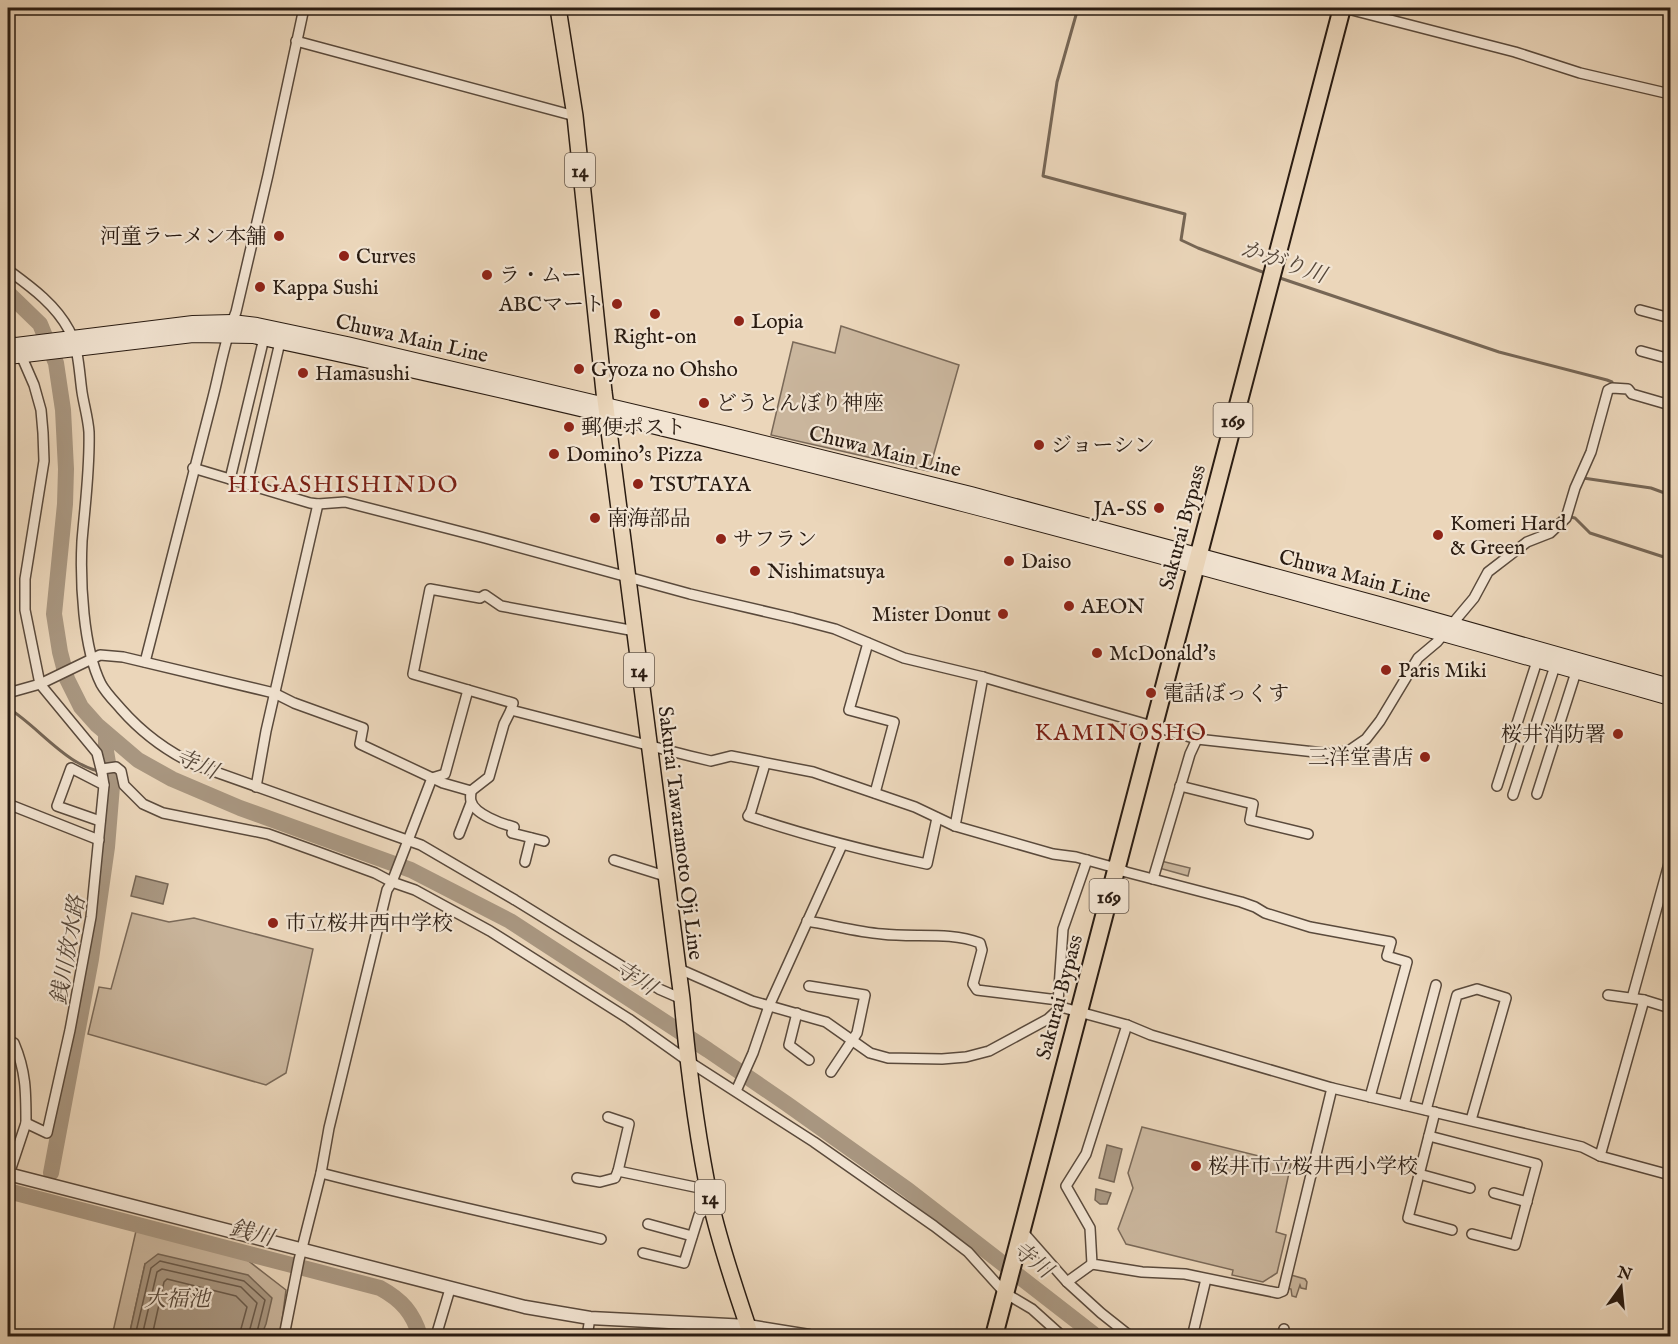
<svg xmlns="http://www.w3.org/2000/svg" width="1678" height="1344" viewBox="0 0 1678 1344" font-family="'IM FELL English','Noto Serif JP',serif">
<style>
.green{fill:#cab69d;stroke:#7a6958;stroke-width:1.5}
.water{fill:#a99781;stroke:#766655;stroke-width:1.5}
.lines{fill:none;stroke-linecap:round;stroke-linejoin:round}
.shore{stroke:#6a5a4a;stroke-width:1.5}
.stream{stroke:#766655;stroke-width:3}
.river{stroke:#a99781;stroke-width:16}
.minor-casing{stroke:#5a4a3c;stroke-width:12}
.tertiary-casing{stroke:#5a4a3c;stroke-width:15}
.secondary-casing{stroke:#2a1c12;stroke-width:16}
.primary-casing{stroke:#2a1c12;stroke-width:18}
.trunk-casing{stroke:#2a1c12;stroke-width:20}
.minor{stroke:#f2e4d2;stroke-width:9}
.tertiary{stroke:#f2e4d2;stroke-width:12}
.secondary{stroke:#f2e4d2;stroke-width:14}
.primary{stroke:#ebd6ba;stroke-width:15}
.trunk{stroke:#ebd6ba;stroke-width:16}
.poi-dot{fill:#8f2418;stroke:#f2e4d2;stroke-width:2}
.labels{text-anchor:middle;stroke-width:4.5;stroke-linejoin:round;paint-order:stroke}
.shield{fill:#f2e4d2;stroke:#66584c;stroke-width:1.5}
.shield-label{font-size:20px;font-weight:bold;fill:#2a1c12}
.poi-label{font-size:21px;fill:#2a1c12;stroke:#f2e4d2;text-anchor:start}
.street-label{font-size:21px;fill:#2a1c12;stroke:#f2e4d2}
.water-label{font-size:22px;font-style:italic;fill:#564739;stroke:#f2e4d2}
.quarter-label{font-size:24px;letter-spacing:1.5px;fill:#7a1f14;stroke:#f2e4d2}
</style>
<rect width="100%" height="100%" fill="#ebd6ba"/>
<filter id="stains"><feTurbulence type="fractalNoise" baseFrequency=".00333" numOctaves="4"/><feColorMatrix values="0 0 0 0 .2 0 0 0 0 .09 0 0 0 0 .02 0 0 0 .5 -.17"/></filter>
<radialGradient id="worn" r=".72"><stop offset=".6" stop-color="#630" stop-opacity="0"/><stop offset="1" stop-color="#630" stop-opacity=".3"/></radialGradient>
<g class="green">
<polygon points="841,326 959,365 929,471 771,435 793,342 835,353"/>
<polygon points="1161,861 1190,868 1188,876 1159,868"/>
<polygon points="132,913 169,922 194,918 313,949 286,1073 266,1085 88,1034 99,987 111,989"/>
<polygon points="1142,1127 1291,1164 1276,1232 1286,1235 1277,1273 1263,1282 1232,1275 1233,1270 1126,1244 1118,1229 1133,1188 1128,1173"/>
<polygon points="136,1231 242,1256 286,1290 280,1336 261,1336 263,1328 145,1264 129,1336 112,1336"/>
<polygon points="1291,1275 1305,1279 1307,1282 1306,1289 1301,1288 1300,1285 1296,1297 1292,1296 1291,1289 1287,1288"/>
</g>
<g class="water">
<polygon points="136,876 168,884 163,904 131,896"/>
<polygon points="1107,1145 1122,1149 1114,1182 1099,1178"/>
<polygon points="1096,1189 1111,1193 1107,1204 1100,1204 1095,1200"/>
<polygon points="158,1254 248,1275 272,1298 266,1324 261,1336 129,1336 145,1264"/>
</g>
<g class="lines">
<g class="shore">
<polyline points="135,1336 151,1268 160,1261 244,1281 265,1300 256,1336"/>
<polyline points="142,1336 157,1272 162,1269 241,1287 257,1303 248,1336"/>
<polyline points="152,1336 164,1282 167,1279 236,1296 247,1307 239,1336"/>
</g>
<g class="stream">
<polyline points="1078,8 1057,82 1043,176 1185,214 1181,240 1198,248 1268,274"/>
<polyline points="1277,277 1499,352 1607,380 1612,382 1611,388"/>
<polyline points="1583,478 1651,488 1670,495"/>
<polyline points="1570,516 1570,517 1575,518 1590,533 1670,559"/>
<path d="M8,708C41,728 69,771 111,773"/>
</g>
<g class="river">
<polyline points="8,293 40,324 56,363 63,410 66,469 65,504 54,614 60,652 67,679 81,707 97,725 138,760 172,779 240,808 411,870 510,921 708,1050 787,1104 908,1190 1096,1336"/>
<polyline points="51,1173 91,959 107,847 112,786 106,751 106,734"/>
<path d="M8,1191L380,1288C402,1300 413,1313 420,1336"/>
</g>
<g class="minor-casing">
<g id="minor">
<polyline points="1344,8 1515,52 1580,73 1670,94"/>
<polyline points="8,15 10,8"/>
<polyline points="296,41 575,116"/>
<path d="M8,270C31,287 55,304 69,330C79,349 79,371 82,392C84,405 88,418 89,432C90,468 85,505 82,541C80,581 83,648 101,684C106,693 114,701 121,709C143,734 166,751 196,765L421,845L515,900L659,989L682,999"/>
<polyline points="1640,310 1670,318"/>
<polyline points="8,336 24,362 34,385 41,410 43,433 44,461 25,579 25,610 40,684 97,753 102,773 104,785 91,917 70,1030 47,1133 26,1123 9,1174"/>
<polyline points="1641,351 1670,359"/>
<polyline points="193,468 310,503 318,504 345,502 485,538 690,594 793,618 835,629 904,658 983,677 1197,739 1333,754 1350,750 1366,739 1380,721 1418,658 1437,642 1474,598 1488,572 1527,542 1550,533 1566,518 1575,488 1591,452 1608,390 1612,388 1628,389 1632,394 1670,405"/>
<polyline points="230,479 264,338"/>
<polyline points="247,484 280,342"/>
<polyline points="635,631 501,606 485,595 480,598 430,589 413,674 513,703 511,710 690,756 711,761 731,756 813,772 915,807 955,826 1053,854 1076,857 1116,868 1126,872 1241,902 1255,907 1265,913 1310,927 1391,942 1387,956 1407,962 1370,1097"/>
<polyline points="868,643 849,710 894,722 875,793"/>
<path d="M145,662C167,575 190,488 212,401C220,371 224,341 236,312L268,175L304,8"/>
<polyline points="8,693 40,684 100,655 123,657 274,693 294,703 363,728 360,744 443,783 471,791"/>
<path d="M765,764L751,811L748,816C807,836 866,851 927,864L937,818"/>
<polyline points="102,769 116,767 121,771 124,785 143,804 163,813 268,834 318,852 375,873 392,882 415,890 490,931 629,1019 688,1061 814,1142 934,1226 968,1252 1005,1293 1032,1309 1062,1336"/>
<polyline points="1180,786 1253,804 1250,820 1308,834"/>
<polyline points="1497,786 1537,661"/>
<polyline points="256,787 266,731 318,504"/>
<path d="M471,791C471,794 470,798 471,801C474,814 502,824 514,827L512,833L544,841"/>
<polyline points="471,791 489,777 504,724 511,710"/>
<polyline points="1537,794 1576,672"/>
<polyline points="1513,795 1555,666"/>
<polyline points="8,804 99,840"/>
<polyline points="100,821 57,806 71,768 104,785"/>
<polyline points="955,826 983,677"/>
<polyline points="459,834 471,803"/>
<polyline points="614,860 665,876"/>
<polyline points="525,862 531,838"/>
<polyline points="1153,879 1190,754 1197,739"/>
<path d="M807,921C832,925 857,932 882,934C914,938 949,931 980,943L982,950L973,984L977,990L1058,1000"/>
<polyline points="677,968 752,1001 826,1022 870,1053 888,1058 942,1059 966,1057 989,1051 1048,1019 1061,1007 1127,1025 1151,1035 1332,1088 1582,1147 1600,1156 1670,1175"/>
<polyline points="809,986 865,995 857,1033 831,1072"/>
<polyline points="1608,995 1644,1000 1670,1008"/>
<polyline points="1632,998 1670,860"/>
<polyline points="1058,1003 1063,929 1087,860"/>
<polyline points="797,1013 789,1045 809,1060"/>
<polyline points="1127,1025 1086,1154 1066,1186 1090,1228 1092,1264 1142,1272 1185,1274 1278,1293 1283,1291 1332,1088"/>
<path d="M8,1040L14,1043C26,1071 26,1092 26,1123"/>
<polyline points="736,1091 753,1053 769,1006 842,845"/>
<polyline points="1404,1105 1436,985"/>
<polyline points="1426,1110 1457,995 1477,989 1506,998 1471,1120"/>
<polyline points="1435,1112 1408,1218 1452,1230"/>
<polyline points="608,1117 629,1124 618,1171 709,1190"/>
<polyline points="1429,1136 1537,1164 1515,1245 1472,1234"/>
<polyline points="1600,1156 1644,1000"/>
<path d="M321,1173C414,1197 507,1217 601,1239"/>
<polyline points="1419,1174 1470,1188"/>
<polyline points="577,1178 600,1182 615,1178 618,1171"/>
<polyline points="1494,1193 1527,1202"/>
<polyline points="648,1224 692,1236"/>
<polyline points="1022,1231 1067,1282"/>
<polyline points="643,1253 684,1263 699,1215 711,1205"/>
<polyline points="1092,1264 1067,1282 1101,1313 1130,1336"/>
<polyline points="1193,1333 1206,1279"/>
<polyline points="284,1336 299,1260 321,1173 329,1128 387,890 392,882 432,778 445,774 468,690"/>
<polyline points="436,1336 450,1289"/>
<polyline points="587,1336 590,1318"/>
<polyline points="1282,1336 1284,1329"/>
</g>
</g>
<g class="tertiary-casing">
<polyline id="tertiary" points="8,1174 525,1307 590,1318 748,1326 809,1336"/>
</g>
<g class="secondary-casing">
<g id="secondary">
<polyline points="8,346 193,323 232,322 257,325 347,344 724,433 971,494 1379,604 1670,686"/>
<path d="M8,357L193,335L253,336C731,436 1201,565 1670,698"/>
</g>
</g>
<g class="primary-casing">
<path id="primary" d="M558,8L575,116L604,392L682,999C688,1067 697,1137 711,1204C721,1249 737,1293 751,1336"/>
</g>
<g class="trunk-casing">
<polyline id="trunk" points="994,1336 1342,8"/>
</g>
<use href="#minor" class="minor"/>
<use href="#tertiary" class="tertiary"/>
<use href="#secondary" class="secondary"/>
<use href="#primary" class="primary"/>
<use href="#trunk" class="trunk"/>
</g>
<g class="poi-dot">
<circle cx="279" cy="236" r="6"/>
<circle cx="344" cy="256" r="6"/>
<circle cx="487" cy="275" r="6"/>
<circle cx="260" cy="287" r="6"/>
<circle cx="617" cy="304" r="6"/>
<circle cx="655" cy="314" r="6"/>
<circle cx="739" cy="321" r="6"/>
<circle cx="579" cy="369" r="6"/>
<circle cx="303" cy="373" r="6"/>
<circle cx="704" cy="403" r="6"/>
<circle cx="569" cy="427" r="6"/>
<circle cx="1039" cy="445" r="6"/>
<circle cx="554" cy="454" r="6"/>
<circle cx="638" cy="484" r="6"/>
<circle cx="1159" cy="508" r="6"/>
<circle cx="595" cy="518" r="6"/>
<circle cx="1438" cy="535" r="6"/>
<circle cx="721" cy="539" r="6"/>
<circle cx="1009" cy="561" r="6"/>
<circle cx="755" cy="571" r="6"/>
<circle cx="1069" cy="606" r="6"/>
<circle cx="1003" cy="614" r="6"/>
<circle cx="1097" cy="653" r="6"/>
<circle cx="1386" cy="670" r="6"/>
<circle cx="1151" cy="693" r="6"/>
<circle cx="1618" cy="734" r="6"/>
<circle cx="1425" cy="757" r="6"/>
<circle cx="273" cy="923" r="6"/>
<circle cx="1196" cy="1166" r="6"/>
</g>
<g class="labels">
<g class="shield">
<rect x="565" y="153" width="30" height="34" rx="4.5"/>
<rect x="1213.5" y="403" width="39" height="34" rx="4.5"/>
<rect x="624" y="653" width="30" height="34" rx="4.5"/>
<rect x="1089.5" y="879" width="39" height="34" rx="4.5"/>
<rect x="695" y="1180" width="30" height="34" rx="4.5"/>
</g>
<g class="shield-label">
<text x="580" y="177">14</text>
<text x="1233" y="427">169</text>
<text x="639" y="677">14</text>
<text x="1109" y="903">169</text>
<text x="710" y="1204">14</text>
</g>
<g class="poi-label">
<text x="267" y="243" text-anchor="end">河童ラーメン本舗</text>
<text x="356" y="263">Curves</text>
<text x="499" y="282">ラ・ムー</text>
<text x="272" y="294">Kappa Sushi</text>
<text x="605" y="311" text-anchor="end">ABCマート</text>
<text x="751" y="328">Lopia</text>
<text x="655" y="343" text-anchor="middle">Right-on</text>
<text x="591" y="376">Gyoza no Ohsho</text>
<text x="315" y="380">Hamasushi</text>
<text x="716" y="410">どうとんぼり神座</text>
<text x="581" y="434">郵便ポスト</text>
<text x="1051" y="452">ジョーシン</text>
<text x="566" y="461">Domino's Pizza</text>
<text x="650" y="491">TSUTAYA</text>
<text x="1147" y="515" text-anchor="end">JA-SS</text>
<text x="607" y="525">南海部品</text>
<text x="1450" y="530">Komeri Hard<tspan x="1450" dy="24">&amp; Green</tspan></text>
<text x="733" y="546">サフラン</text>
<text x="1021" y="568">Daiso</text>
<text x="767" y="578">Nishimatsuya</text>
<text x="1081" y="613">AEON</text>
<text x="991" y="621" text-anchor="end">Mister Donut</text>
<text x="1109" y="660">McDonald's</text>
<text x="1398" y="677">Paris Miki</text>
<text x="1163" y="700">電話ぼっくす</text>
<text x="1606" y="741" text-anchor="end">桜井消防署</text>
<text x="1413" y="764" text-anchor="end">三洋堂書店</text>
<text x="285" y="930">市立桜井西中学校</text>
<text x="1208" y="1173">桜井市立桜井西小学校</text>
</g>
<g class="street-label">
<text transform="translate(412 338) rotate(13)" y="7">Chuwa Main Line</text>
<text transform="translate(885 451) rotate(14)" y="7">Chuwa Main Line</text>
<text transform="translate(1182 527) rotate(-75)" y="7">Sakurai Bypass</text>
<text transform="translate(1355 576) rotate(15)" y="7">Chuwa Main Line</text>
<text transform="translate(681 833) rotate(83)" y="7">Sakurai Tawaramoto Oji Line</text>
<text transform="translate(1059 997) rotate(-75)" y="7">Sakurai Bypass</text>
</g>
<g class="water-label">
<text transform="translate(1284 261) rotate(19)" y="8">かがり川</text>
<text transform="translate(197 763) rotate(23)" y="8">寺川</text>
<text transform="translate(67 950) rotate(-80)" y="8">銭川放水路</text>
<text transform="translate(636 977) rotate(33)" y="8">寺川</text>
<text transform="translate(252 1232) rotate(15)" y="8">銭川</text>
<text transform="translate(1033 1259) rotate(38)" y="8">寺川</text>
<text x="177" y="1306">大福池</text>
</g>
<g class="quarter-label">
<text x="343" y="492">HIGASHISHINDO</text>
<text x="1121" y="740">KAMINOSHO</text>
</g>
</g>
<rect width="1678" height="1344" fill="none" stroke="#ebd6ba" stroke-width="30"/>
<rect x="9" y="9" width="1660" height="1326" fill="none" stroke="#2a1c12" stroke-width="3"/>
<rect x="15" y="15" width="1648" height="1314" fill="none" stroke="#2a1c12" stroke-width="1.5"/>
<g transform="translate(1621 1287) rotate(15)" stroke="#f2e4d2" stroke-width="4.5" paint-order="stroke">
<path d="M0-4.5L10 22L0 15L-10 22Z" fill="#2a1c12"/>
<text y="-9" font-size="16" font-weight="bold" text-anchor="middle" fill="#2a1c12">N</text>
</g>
<rect width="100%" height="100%" filter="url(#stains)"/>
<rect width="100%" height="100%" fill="url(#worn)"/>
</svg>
